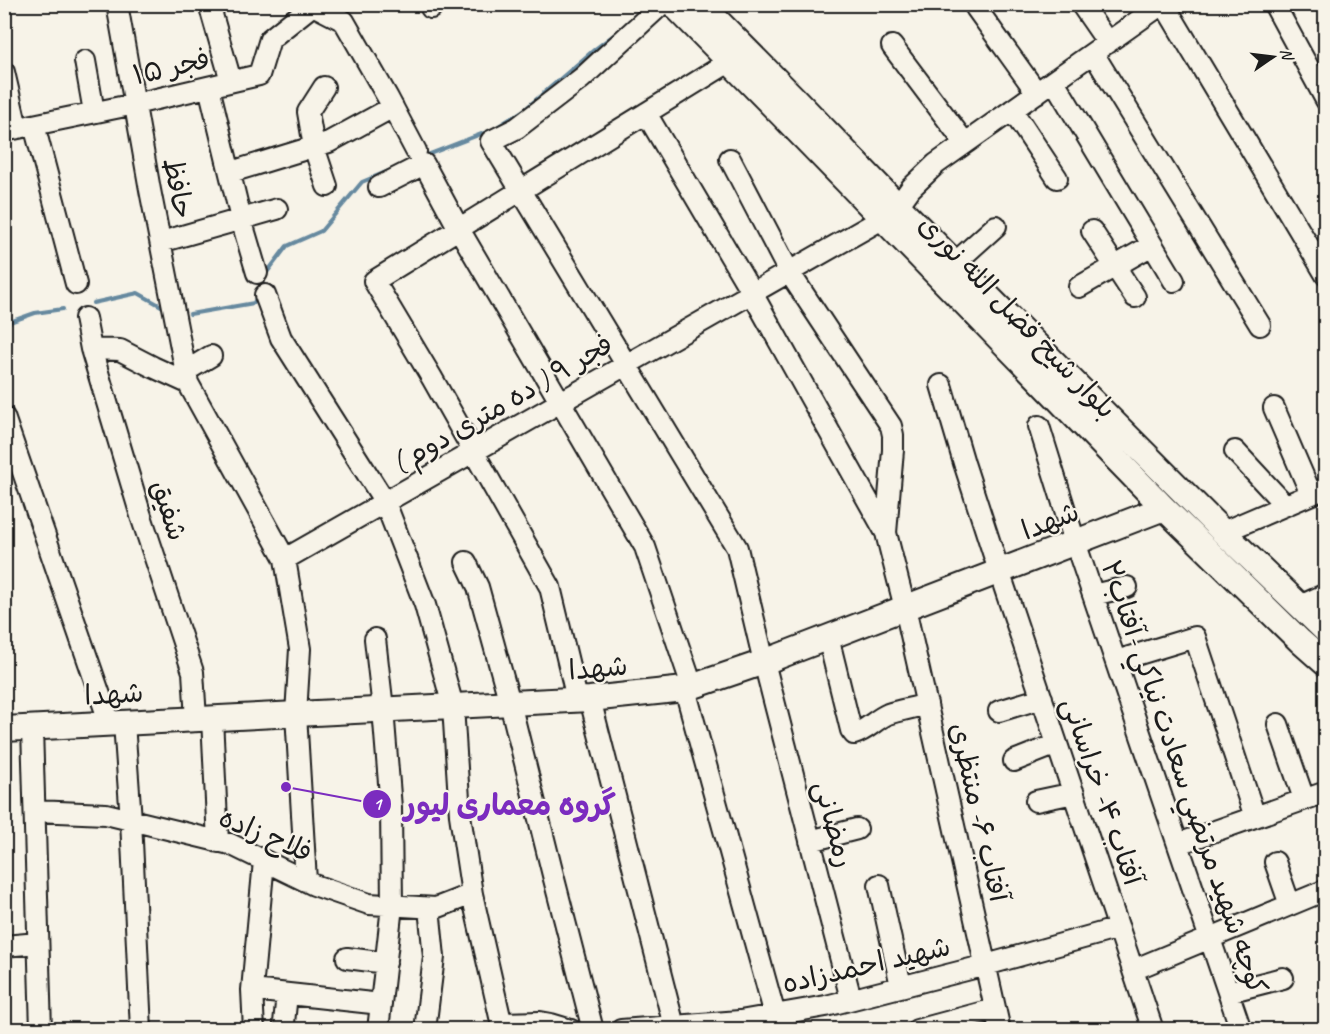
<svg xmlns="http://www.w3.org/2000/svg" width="1330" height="1034" font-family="Caveat,'Playpen Sans Arabic',sans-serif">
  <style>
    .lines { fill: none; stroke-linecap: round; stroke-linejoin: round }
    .stream { stroke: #66899f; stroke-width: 4 }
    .minor-casing { stroke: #1c1c1c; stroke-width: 24 }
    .major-casing { stroke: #1c1c1c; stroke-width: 28 }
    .minor { stroke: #f7f3e8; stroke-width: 20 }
    .major { stroke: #f7f3e8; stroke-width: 24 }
    .labels { text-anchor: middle; stroke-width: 4.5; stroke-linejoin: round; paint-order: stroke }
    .street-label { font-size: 28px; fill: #1c1c1c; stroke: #f7f3e8 }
    .leader { fill: none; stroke: #7b2cbf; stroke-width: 2 }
    .callout-dot { fill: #7b2cbf; stroke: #f7f3e8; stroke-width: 2 }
    .mark-label { font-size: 18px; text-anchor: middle; font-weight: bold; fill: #fff }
    .callout-label { font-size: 30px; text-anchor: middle; font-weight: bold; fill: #7b2cbf; stroke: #f7f3e8; stroke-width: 4.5; stroke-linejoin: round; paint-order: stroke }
  </style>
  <rect width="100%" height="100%" fill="#f7f3e8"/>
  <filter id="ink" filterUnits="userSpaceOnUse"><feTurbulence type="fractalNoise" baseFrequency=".0167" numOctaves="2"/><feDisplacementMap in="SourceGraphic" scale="12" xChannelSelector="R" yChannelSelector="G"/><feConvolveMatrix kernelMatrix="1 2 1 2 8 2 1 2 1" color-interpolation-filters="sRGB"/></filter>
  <g filter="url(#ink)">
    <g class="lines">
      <!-- stream -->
      <path class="stream" d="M422 157 494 129 524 110 595 49 619 31
        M93 303 138 293 163 307
        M190 314 254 303 265 275 287 246 321 231 362 182 393 169
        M4 324 35 313 63 309"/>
      <defs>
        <path id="minor" d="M117 4 150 190 188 383 285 559 300 649 296 714 306 881
          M209 4 231 81
          M311 4 344 21 388 98 416 151
          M429 4 431 8
          M662 4 582 78 517 128 491 141 737 548 764 662 851 999
          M1081 4 1108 43
          M1164 4 1326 275
          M1274 4 1326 100
          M976 8 1037 93
          M892 46 965 143
          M1093 53 1260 325
          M85 61 94 112
          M4 72 17 128
          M1054 81 1174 281
          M209 87 241 219 257 273
          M324 87 308 112 314 147 327 186
          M1012 110 1057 178
          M646 113 752 293 886 533 905 608 1000 1030
          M34 125 76 284
          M4 131 135 104 259 75 270 39 314 4
          M730 159 789 272 891 426 893 435V450L886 533
          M231 172 329 142 393 107
          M379 187 424 164 459 229 645 547 692 686
          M898 206 911 188 936 164 1162 4
          M1092 231 1135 297
          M161 242 277 209
          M955 263 996 226
          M1079 287 1152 245
          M265 295 281 338 385 502 425 605 453 706 460 815 472 894 503 1030
          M85 318 91 349 141 516 193 672 196 719
          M91 349 120 350 153 367 188 383
          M186 371 211 356
          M941 385 964 463 999 571 1153 1030
          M1274 408 1311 494
          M4 417 110 724
          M1039 426 1075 542 1241 1030
          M1235 451 1285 505
          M1223 532 1326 488
          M285 559 882 219
          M466 562 478 587 510 703 554 879 593 1030
          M1093 595 1127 587
          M1300 606 1326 594
          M828 637 851 730 854 734C866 731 876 719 888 714 900 710 914 708 927 704
          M375 639 383 709 391 808 392 906 378 1030
          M1116 661 1195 637 1255 817
          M685 689 775 1015
          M577 699 550 587 432 378 374 281 729 62
          M590 699 675 1030
          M999 711 1042 698
          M212 718 218 842
          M124 723 131 820 141 1030
          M1278 724 1304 799
          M32 728 41 1030
          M1014 761 1057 744
          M1036 801 1074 793
          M35 811 106 814 230 844 314 885 369 904 436 908 472 894
          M810 841 857 829
          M1178 844 1326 792
          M1275 862 1290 905
          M879 885 901 986
          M4 946 38 943
          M347 958 386 963
          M1133 970 1326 890
          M252 990 381 1004
          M1228 992 1283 978
          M284 1023 287 994
          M502 1023 540 1022 551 1024 571 1030
          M254 1030 252 990 264 861
          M425 1030 434 957 429 908
          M621 1030 740 1021 826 1006 986 965 1119 928
          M917 1030 995 1009"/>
        <path id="major" d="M673 4 781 114 1164 508 1300 641 1326 664
          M701 4 794 98 898 206 1223 532 1326 631
          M4 729 590 699 685 689 764 662 1164 508"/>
      </defs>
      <!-- minor casing -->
      <use href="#minor" class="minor-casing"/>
      <!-- major casing -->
      <use href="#major" class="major-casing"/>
      <!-- minor -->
      <use href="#minor" class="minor"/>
      <!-- major -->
      <use href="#major" class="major"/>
    </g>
  </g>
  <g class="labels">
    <!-- street labels -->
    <g class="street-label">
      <text transform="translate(171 66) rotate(-13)" y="10">فجر ۱۵</text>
      <text transform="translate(179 188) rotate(79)" y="10">حافظ</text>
      <text transform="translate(1018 316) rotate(46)" y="10">بلوار شیخ فضل الله نوری</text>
      <text transform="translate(502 403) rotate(-30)" y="10">فجر ۹ ( ده متری دوم )</text>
      <text transform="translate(170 510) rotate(72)" y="10">شفیق</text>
      <text transform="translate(1050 520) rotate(-21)" y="10">شهدا</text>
      <text transform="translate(598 667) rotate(-5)" y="10">شهدا</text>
      <text transform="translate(114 693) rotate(-3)" y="10">شهدا</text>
      <text transform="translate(1185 777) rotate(71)" y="10">كوچه شهيد مرتضي سعادت نياكي -آفتاب۲</text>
      <text transform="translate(1103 791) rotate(71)" y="10">آفتاب ۴- خراسانی</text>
      <text transform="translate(980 812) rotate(77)" y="10">آفتاب ۶- منتظری</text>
      <text transform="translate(835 824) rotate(75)" y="10">رمضانی</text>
      <text transform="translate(266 834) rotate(23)" y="10">فلاح زاده</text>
      <text transform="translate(866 964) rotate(-13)" y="10">شهید احمدزاده</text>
    </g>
  </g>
  <!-- callouts -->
  <path class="leader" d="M286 787L377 804"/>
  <g class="callout-dot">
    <circle cx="286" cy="787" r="6"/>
    <circle cx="377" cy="804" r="15"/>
  </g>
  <g class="mark-label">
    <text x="377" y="810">1</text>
  </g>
  <g class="callout-label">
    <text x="510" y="815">گروه معماری لیور</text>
  </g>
  <!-- margin -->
  <rect width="1330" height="1034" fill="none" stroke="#f7f3e8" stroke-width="24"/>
  <rect x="12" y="12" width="1306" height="1010" fill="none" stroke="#1c1c1c" stroke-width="2" filter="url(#ink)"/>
  <!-- north arrow -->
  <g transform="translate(1273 57) rotate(76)" stroke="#f7f3e8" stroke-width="4.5" paint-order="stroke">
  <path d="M0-4.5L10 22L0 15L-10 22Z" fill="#1c1c1c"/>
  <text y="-9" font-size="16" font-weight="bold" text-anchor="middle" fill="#1c1c1c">N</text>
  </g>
</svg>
